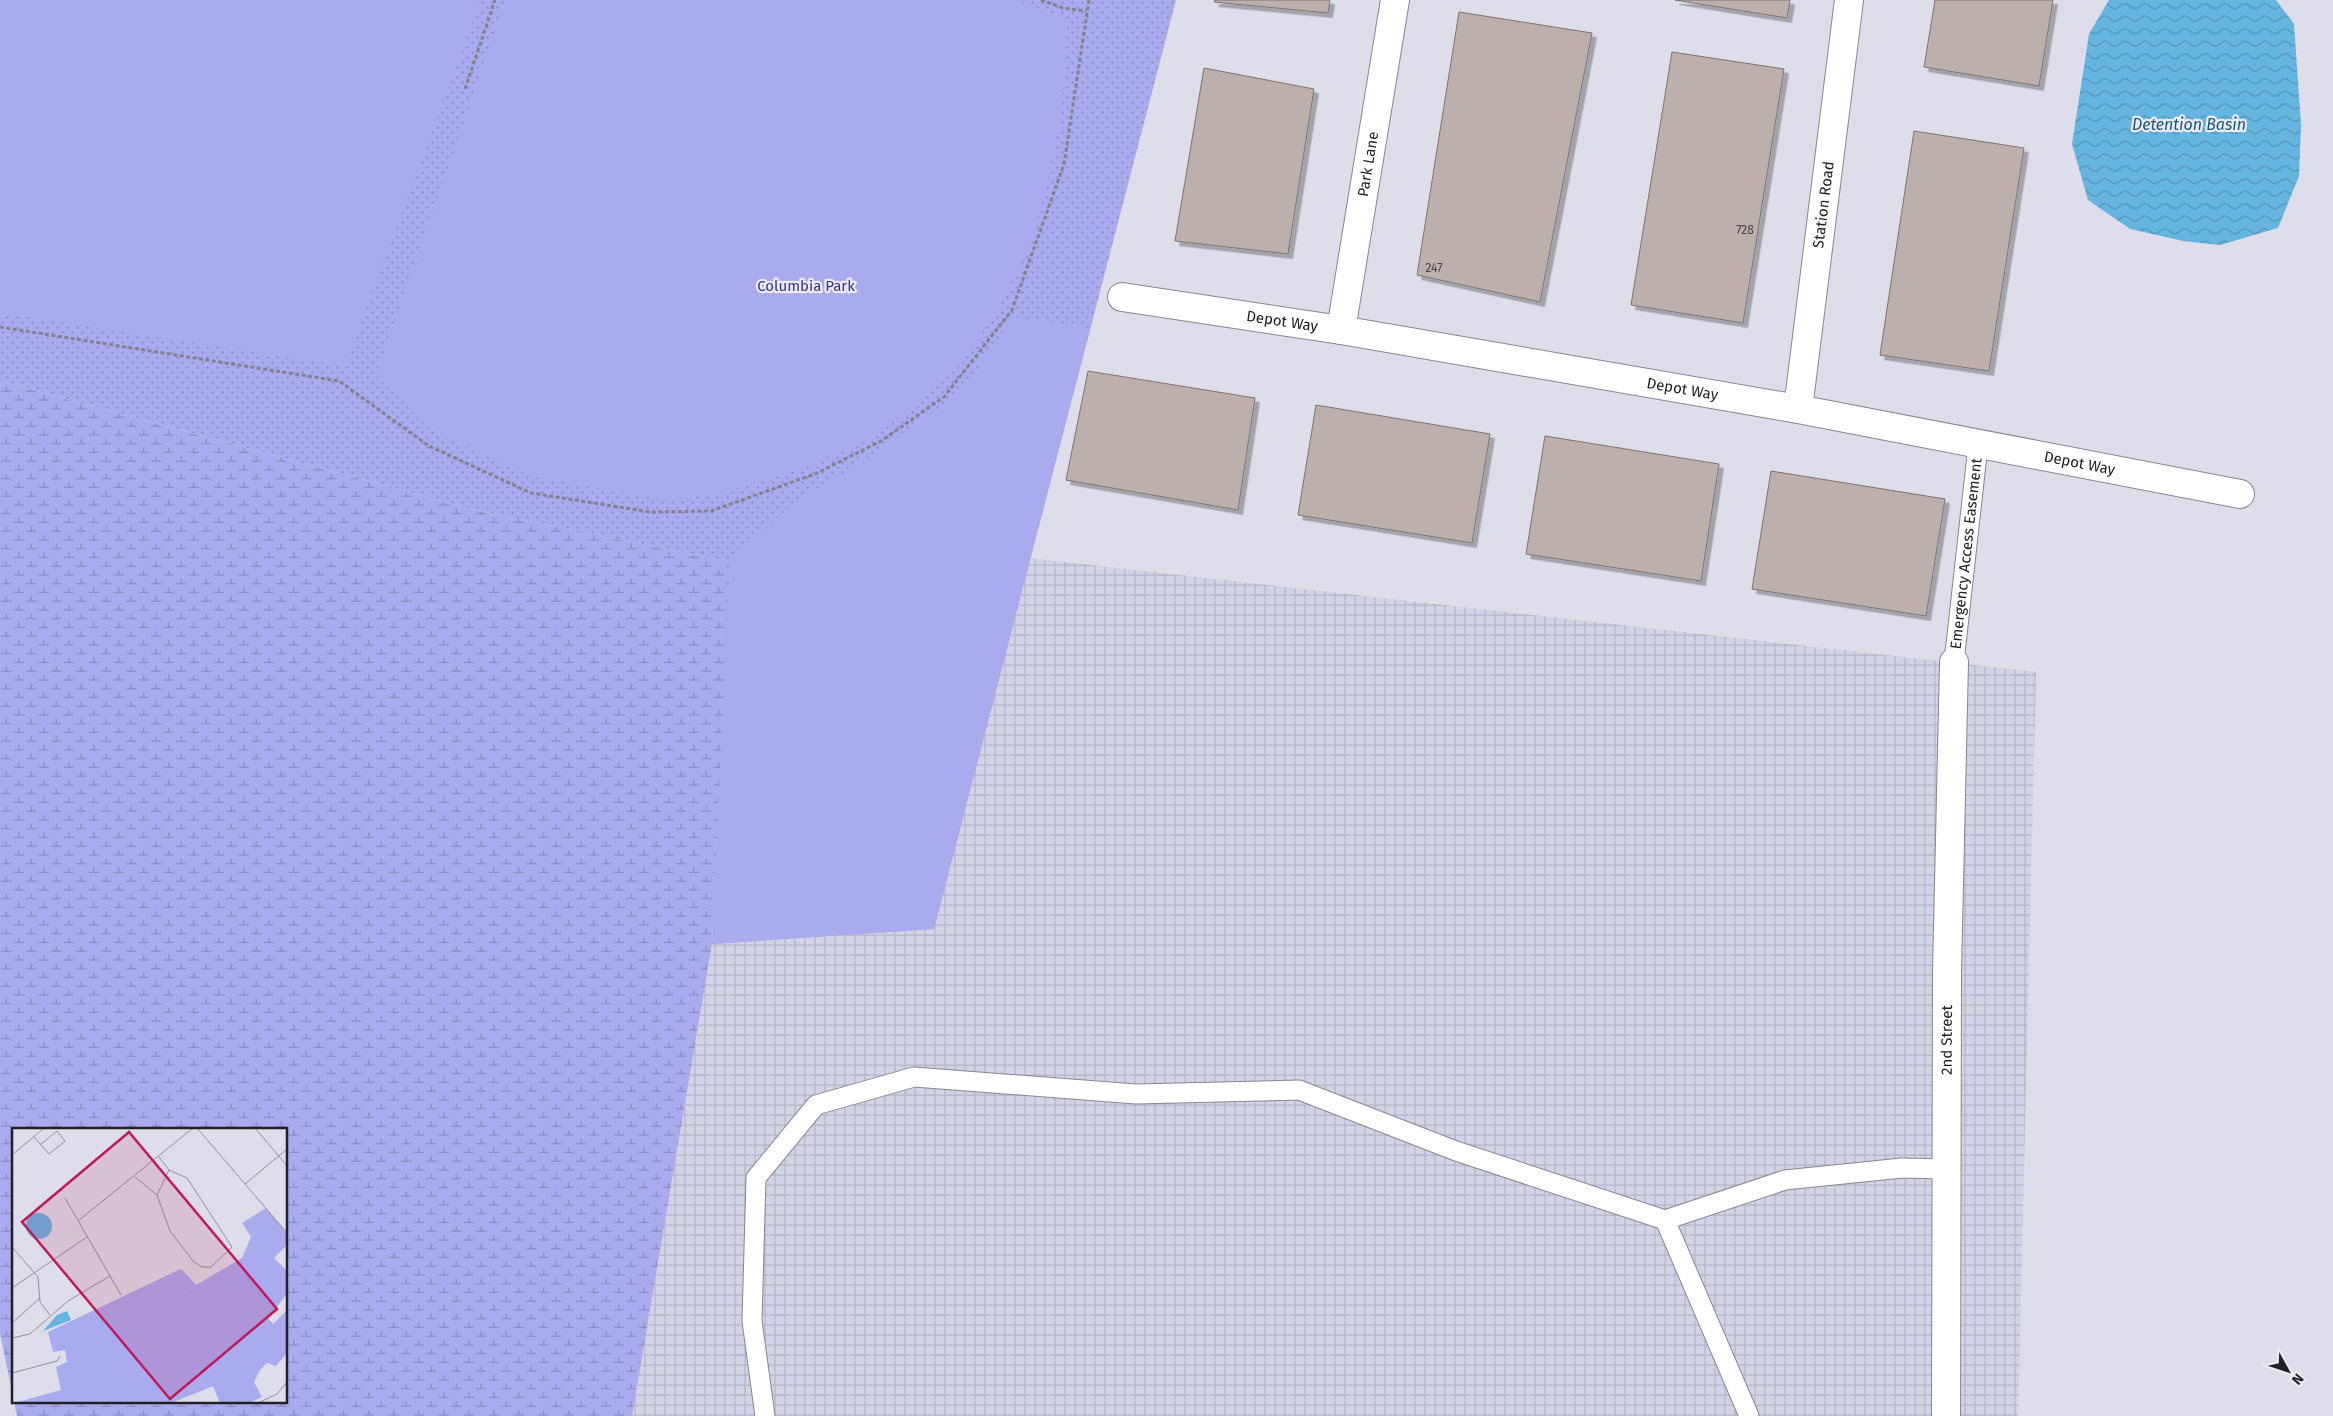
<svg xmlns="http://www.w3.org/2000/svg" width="2333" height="1416" font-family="'Fira Sans',sans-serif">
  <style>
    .industrial { fill: url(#industrial-grid) }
    .green { fill: url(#green-dots) }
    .wetland { fill: url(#wetland-marsh) }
    .pitch { fill: #a9abee }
    .water { fill: url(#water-waves) }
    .building { fill: #bcafac; stroke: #7e7270; filter: url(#shadow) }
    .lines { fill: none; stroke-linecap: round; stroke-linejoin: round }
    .lane-casing { stroke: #868792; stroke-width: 21 }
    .street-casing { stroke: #868792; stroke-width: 30 }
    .path { stroke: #82838a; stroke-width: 3; stroke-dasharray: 4 2.5; stroke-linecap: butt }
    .lane { stroke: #fff; stroke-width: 19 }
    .street { stroke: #fff; stroke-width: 28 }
    .labels { text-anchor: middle; stroke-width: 4.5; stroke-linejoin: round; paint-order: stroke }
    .number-label { font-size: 12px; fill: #484447 }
    .street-label { font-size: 15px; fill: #212125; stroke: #eaebf7 }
    .park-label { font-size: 15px; fill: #3a3283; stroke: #eaebf7 }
    .water-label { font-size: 16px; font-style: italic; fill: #185674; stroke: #eaebf7 }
    .inset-road { fill: none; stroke: #92929b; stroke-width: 1 }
    .view { fill: #c2185b; fill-opacity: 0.15; stroke: #c2185b; stroke-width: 2.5 }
    .inset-edge { fill: none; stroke: #212125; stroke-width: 2.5 }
  </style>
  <defs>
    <pattern id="industrial-grid" width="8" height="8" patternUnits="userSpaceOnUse" patternTransform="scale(1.25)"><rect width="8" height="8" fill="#d2d3e6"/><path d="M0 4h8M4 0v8" fill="none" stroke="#b4b5c5"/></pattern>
    <pattern id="green-dots" width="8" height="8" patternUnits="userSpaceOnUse" patternTransform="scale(1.25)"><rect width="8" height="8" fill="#a9abee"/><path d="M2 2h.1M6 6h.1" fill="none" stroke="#898bc1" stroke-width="1.8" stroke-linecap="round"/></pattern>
    <pattern id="wetland-marsh" width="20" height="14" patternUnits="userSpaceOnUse" patternTransform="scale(1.25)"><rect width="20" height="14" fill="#a9abee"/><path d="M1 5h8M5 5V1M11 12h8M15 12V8" fill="none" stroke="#898bc1"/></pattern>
    <pattern id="water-waves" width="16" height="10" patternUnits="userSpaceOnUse" patternTransform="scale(1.25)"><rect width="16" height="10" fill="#66b5e1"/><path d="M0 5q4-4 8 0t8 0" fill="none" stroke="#5493b6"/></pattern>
    <filter id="shadow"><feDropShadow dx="4.5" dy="4.5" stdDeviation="0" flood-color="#0004"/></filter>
  </defs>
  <rect width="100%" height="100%" fill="#dddee9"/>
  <!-- industrial -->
  <path class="industrial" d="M1030 558 2036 672 2018 1416H632L712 944 934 929Z"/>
  <!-- green -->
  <path class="green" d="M0 0H1176L934 929 712 944 729 562 475 510 0 381Z"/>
  <!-- wetland -->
  <path class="wetland" d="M0 381 475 510 730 562 712 944 632 1416H17L14 1402H286V1130H14V1401L0 1334Z"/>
  <!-- pitch -->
  <path class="pitch" d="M0 0H481L345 366 0 313Z
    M506 0H1015L1068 19 1061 119 1046 190 1029 246 1000 306 962 363 921 401 868 440 798 470 718 494 671 501 530 476 430 430 376 375Z
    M1014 317 1090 328 934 929 712 944 730 562 794 502 854 467 960 393Z"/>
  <!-- water -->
  <path class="water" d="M2109 0H2276L2294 24 2301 125 2299 176 2278 228 2220 245 2183 241 2130 229 2088 200 2072 144 2089 34Z"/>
  <!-- building -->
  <path class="building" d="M1215 0H1330L1328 13 1214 2Z
    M1675 0H1790L1787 18Z
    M1935 0H2053L2039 86 1924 67Z
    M1459 12 1592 33 1540 302 1417 275Z
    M1672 52 1784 69 1743 323 1631 305Z
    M1204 68 1314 89 1288 254 1175 241Z
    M1914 131 2024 148 1989 371 1880 355Z
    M1088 371 1255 398 1238 510 1066 480Z
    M1316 405 1490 434 1472 543 1298 515Z
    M1545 436 1719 464 1701 581 1526 554Z
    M1771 471 1945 499 1926 616 1752 589Z"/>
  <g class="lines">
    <defs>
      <g id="lane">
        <path id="s1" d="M1954 662 1978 446"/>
        <path d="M1665 1220 1785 1180 1902 1168 1946 1169"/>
        <path d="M765 1416 752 1321 756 1178 816 1105 914 1077 1136 1094 1299 1090 1456 1151 1665 1220 1749 1416"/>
      </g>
      <g id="street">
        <path id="s2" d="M1122 297 1341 330 1798 409 2240 494"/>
        <path id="s3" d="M1341 330 1395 0"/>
        <path id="s4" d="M1798 409 1849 0"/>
        <path id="s5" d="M1946 1416 1947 972 1954 662"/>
      </g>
    </defs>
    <!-- lane casing -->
    <use href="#lane" class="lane-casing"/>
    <!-- street casing -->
    <use href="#street" class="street-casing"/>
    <!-- path -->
    <path class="path" d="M1041 0 1063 8 1086 11
      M465 89 495 0
      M0 327 339 381 429 446 531 493 650 512 711 511 815 474 881 441 944 397 1012 310 1064 164 1089 0"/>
    <!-- lane -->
    <use href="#lane" class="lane"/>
    <!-- street -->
    <use href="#street" class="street"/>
  </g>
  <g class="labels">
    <!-- number labels -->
    <g class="number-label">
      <text x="1745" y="234">728</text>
      <text x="1434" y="272">247</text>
    </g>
    <!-- street labels -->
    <g class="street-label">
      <text dy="5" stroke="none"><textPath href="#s3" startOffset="168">Park Lane</textPath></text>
      <text dy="5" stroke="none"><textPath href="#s4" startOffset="206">Station Road</textPath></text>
      <text dy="5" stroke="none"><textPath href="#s2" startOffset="162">Depot Way</textPath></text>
      <text dy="5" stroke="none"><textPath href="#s2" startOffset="568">Depot Way</textPath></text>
      <text dy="5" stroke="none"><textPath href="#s2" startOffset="972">Depot Way</textPath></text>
      <text dy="5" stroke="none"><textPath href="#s1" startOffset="109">Emergency Access Easement</textPath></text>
      <text dy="5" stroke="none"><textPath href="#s5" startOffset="376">2nd Street</textPath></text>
    </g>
    <!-- park labels -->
    <g class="park-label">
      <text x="806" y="291">Columbia Park</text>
    </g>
    <!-- water labels -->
    <g class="water-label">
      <text x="2189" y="130">Detention Basin</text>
    </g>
  </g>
  <!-- overview -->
  <g transform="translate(12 1128)">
    <rect width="275" height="275" fill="#dddee9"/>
    <path d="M169 141 184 157 154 180 194 261 159 275H2L49 262 44 239 55 234 53 222 41 224 36 204Z" fill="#a9abee"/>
    <path d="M254 80 275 105V117L262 130 275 143V166L256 190 261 196 275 182V225L264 238 255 235 248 242 242 254 250 269 237 275H208L201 258 194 261 154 180 184 157 230 130 239 109 230 95Z" fill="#a9abee"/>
    <path d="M169 141 184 157 154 180 118 174 114 167ZM124 175 136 177 153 188 160 200 162 218 110 238 92 189 106 179ZM76 197 88 199 97 207 118 262V275H115L114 263 92 206 63 218 85 209 62 215 84 205 92 206 78 200 66 206 63 211 61 217 82 275H78L53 209 56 208 58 212 65 201ZM90 210 112 267 86 275 65 220ZM164 221 183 258 173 266 149 275H124L111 240Z" fill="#a9abee"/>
    <path d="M14 98a13 13 0 1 1 26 0a13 13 0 1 1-26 0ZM55 183 59 192 31 203 45 187Z" fill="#66b5e1"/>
    <path class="inset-road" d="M185 0 275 105M243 0 275 38M22 9 37 26 53 13 45 3 29 16M0 27 32 0M147 29 157 42 175 50 220 119 199 139H190L181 133 158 103 145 67 157 42M123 49 145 67M233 56 275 21M53 70 109 167M66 93 181 0M0 119 26 149 28 174 38 187M0 160 75 109M0 195 28 170M0 210 18 206 56 173 98 148M0 245 45 233 48 228M246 275 265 266 275 254"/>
    <path class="view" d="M117 4 265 181 158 271 10 94Z"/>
    <rect width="275" height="275" class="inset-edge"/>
  </g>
  <!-- north arrow -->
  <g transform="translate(2288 1371) rotate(130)" stroke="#eaebf7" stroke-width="4" paint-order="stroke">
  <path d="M0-4L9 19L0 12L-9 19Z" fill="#212125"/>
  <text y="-8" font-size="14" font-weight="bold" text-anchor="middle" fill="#212125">N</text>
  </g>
</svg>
